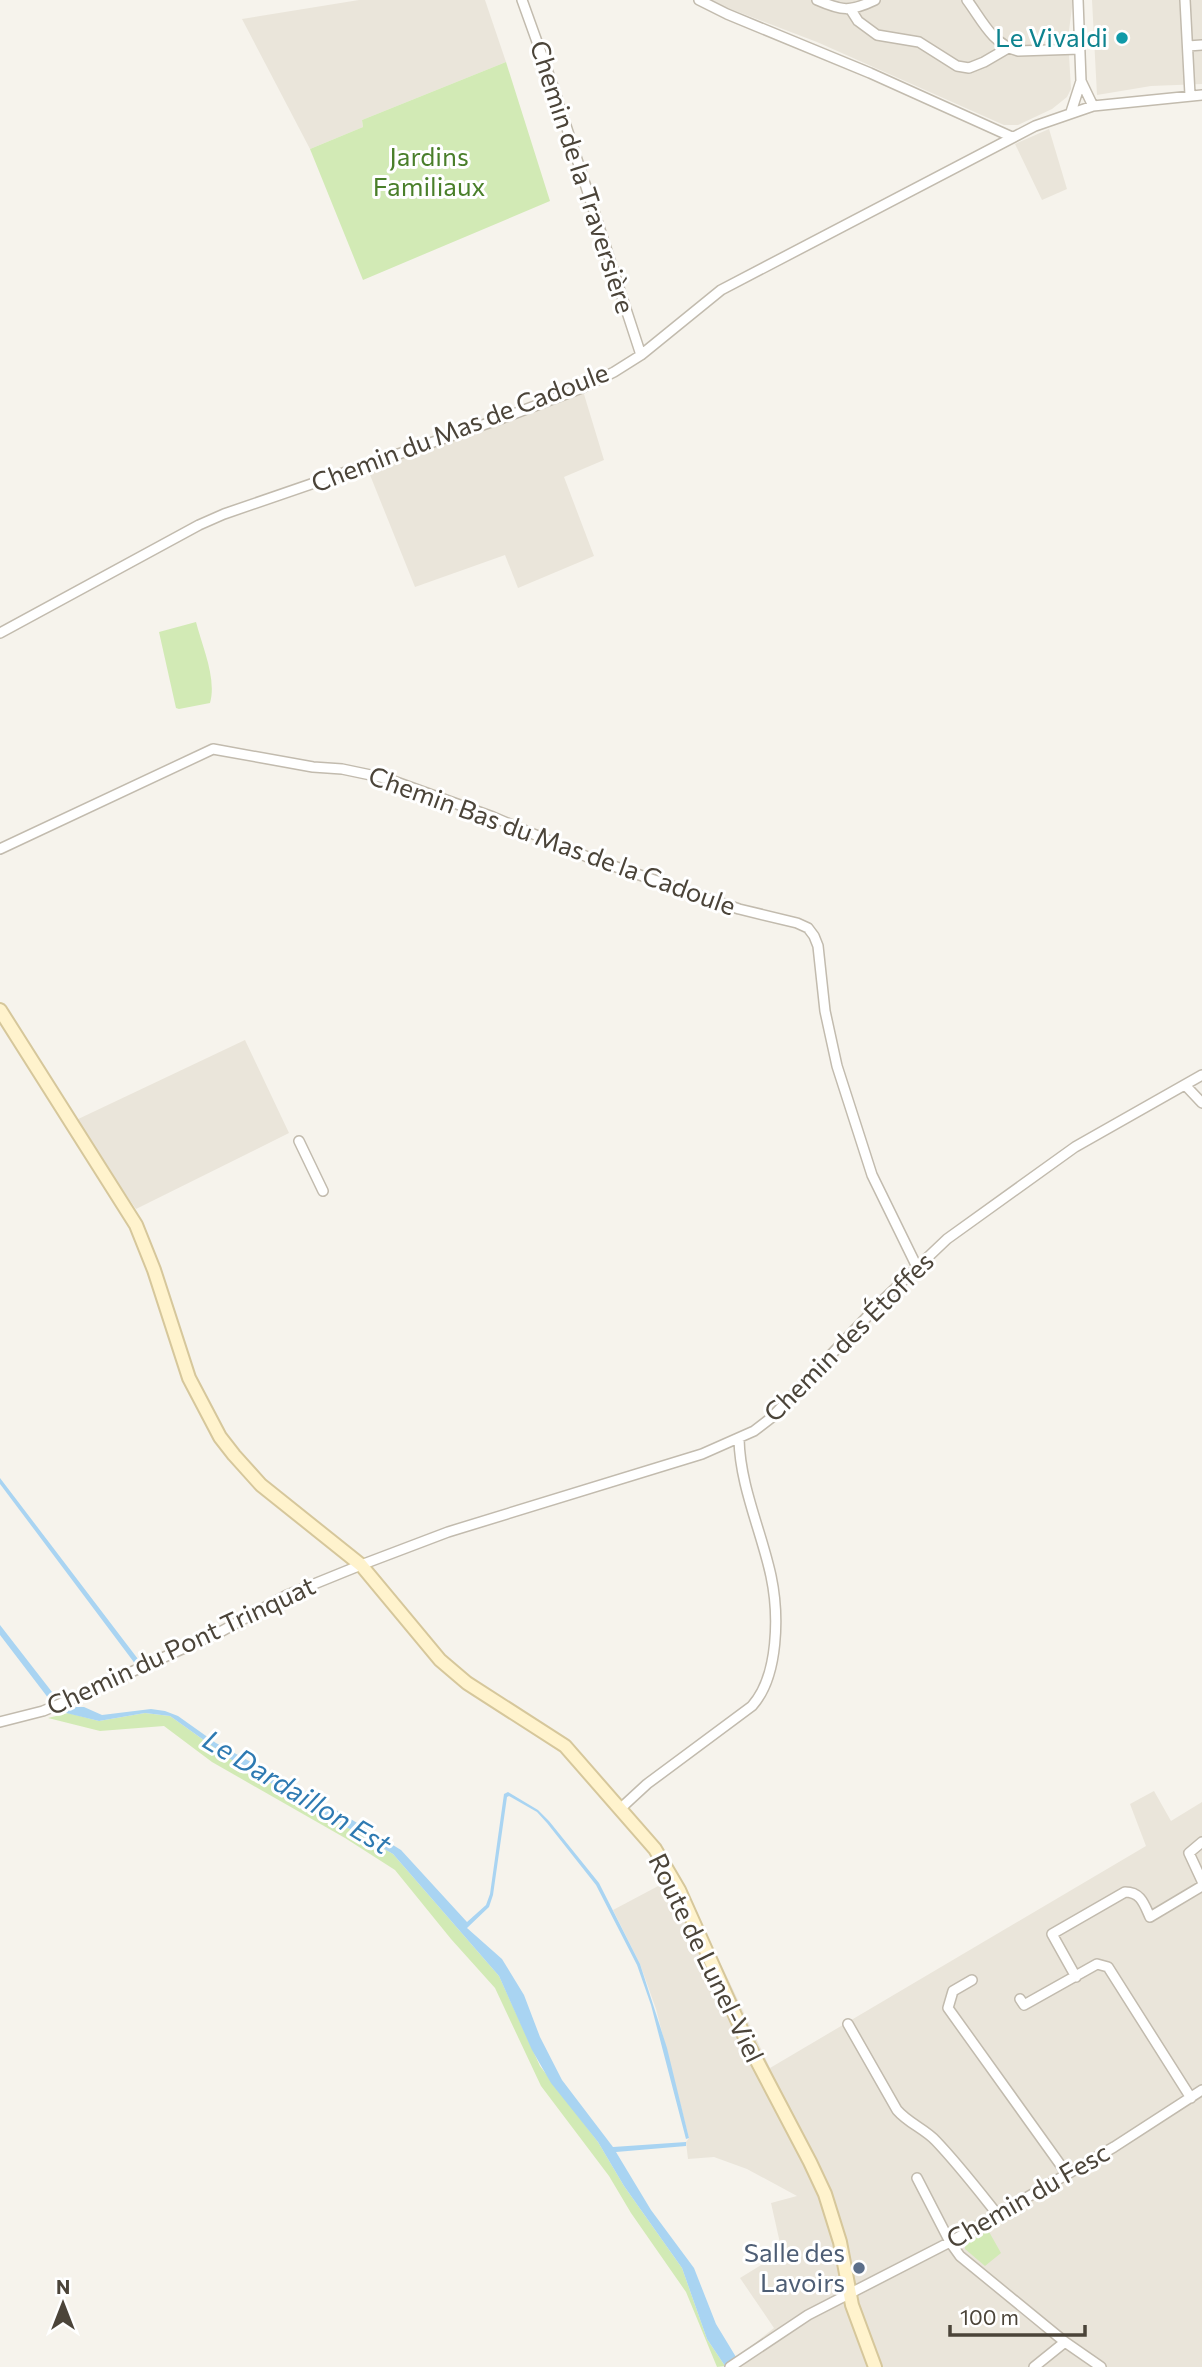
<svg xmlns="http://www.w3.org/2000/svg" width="1202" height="2367" font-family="Commissioner,sans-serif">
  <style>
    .residential { fill: #eae5da }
    .green { fill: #d2eab5 }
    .water { fill: #a9d4f2 }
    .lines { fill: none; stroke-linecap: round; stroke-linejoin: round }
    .street-casing { stroke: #c2bbae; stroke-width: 12 }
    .secondary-casing { stroke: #d6c79b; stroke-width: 16 }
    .street { stroke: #fff; stroke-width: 9 }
    .secondary { stroke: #fff3cd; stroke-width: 12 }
    .culture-dot { fill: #0f9aa8; stroke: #fff; stroke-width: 2.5 }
    .service-dot { fill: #5c6f8a; stroke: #fff; stroke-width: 2.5 }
    .labels { text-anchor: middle; stroke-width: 6; stroke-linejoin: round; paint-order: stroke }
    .culture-label { font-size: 26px; fill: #0d838f; stroke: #fff; text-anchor: end }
    .park-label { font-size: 26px; fill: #4a7f2a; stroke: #fff }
    .street-label { font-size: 26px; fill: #4b4439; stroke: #fff }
    .service-label { font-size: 26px; fill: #4e5e75; stroke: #fff; text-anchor: end }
    .water-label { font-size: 28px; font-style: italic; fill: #2e7ab2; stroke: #fff }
  </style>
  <rect width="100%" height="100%" fill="#f6f3ec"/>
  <!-- residential -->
  <path class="residential" d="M359 0H485L506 62 362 120 363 127 310 149 242 19Z
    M707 0H1073L1068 38 1071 89 1067 97 1052 109 1018 125H1004L817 42Z
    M1092 0H1202V84L1151 86 1097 95Z
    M1049 129 1067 189 1042 200 1015 144Z
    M583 391 604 460 564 477 594 556 518 588 505 555 415 587 368 470Z
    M245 1040 289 1133 136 1209 74 1121Z
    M1154 1791 1171 1821 1202 1802V2367H725L774 2328 740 2278 782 2252 771 2203 797 2196 747 2169 714 2157 688 2159 686 2142 689 2138 656 2009 640 1964 613 1910 679 1875 770 2068 1146 1846 1130 1804Z"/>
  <!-- green -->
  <path class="green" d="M506 62 550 201 363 280 310 149 363 127 362 120Z
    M196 622C202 646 217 678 210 703L179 709 176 708 159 632Z
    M68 1713 99 1721 145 1713 170 1716 236 1763 393 1854 499 1976 540 2066 598 2142 624 2186 682 2268 707 2339 725 2366 717 2367 686 2292 631 2213 609 2176 541 2086 495 1988 451 1939 395 1870 345 1838 212 1762 164 1726 100 1731 48 1718Z
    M988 2230 1001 2253 985 2266 965 2249V2244Z"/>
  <!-- water -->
  <path class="water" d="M0 1478 141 1663 136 1665 0 1484Z
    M0 1625 59 1701 52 1703 0 1635Z
    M76 1707H84L102 1715 151 1709 165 1711 178 1716 216 1743 315 1797 401 1850 467 1922 486 1905 490 1894 504 1794 508 1792 538 1810 549 1821 599 1883 640 1964 667 2048 689 2138 686 2139 651 2005 637 1965 596 1885 547 1823 537 1812 509 1796 507 1797 493 1895 489 1907 467 1928 502 1959 524 1995 540 2037 562 2080 613 2147 686 2142V2146L616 2152 651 2210 694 2268 716 2324 736 2357 725 2366 707 2339 682 2268 624 2186 598 2142 551 2083 532 2050 499 1976 393 1854 236 1763 170 1716 145 1713 99 1721 62 1712Z"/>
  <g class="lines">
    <defs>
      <path id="street" d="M522 0 554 89 641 355
        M699 0 727 14 870 73 1012 137
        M817 0C842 11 850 12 875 0
        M967 0C982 20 992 44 1018 51L1080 49
        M1185 0 1190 95
        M851 10 858 21 877 35 919 42 957 66 969 68 984 62 1008 48
        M1188 46 1202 45
        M1081 81 1093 106
        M1071 112 1081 81 1078 0
        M0 633 199 525 224 514 503 418 582 388 614 372 641 355 721 290 1035 126 1093 106 1202 95
        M0 849 213 749 313 767 342 769 385 778 493 817 590 858 739 909 797 923 808 928 814 936 818 946 825 1011 837 1066 872 1175 917 1267
        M1185 1085 1202 1103
        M299 1141 323 1191
        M0 1722 43 1711 67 1701 222 1631 287 1595 361 1565 448 1532 702 1454 754 1431 771 1418 884 1299 947 1239 1075 1147 1202 1075
        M621 1808 647 1784 752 1706C779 1676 779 1614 771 1576 761 1530 740 1486 739 1439
        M1202 1842 1189 1853 1202 1881
        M1076 1977 1052 1934 1125 1892C1141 1892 1144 1904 1150 1917L1202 1886
        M972 1980 953 1991 948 2008 1067 2174
        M1020 1999 1024 2005 1097 1964 1108 1967 1191 2098
        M848 2024 897 2110C908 2123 925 2129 936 2141 958 2164 978 2190 998 2215
        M917 2178 950 2242 960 2256 1065 2342 1101 2367
        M730 2367 808 2315 950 2242 1114 2147 1202 2090
        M1034 2367 1065 2342"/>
      <path id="secondary" d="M0 1010 136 1225 154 1270 189 1378 220 1437 234 1455 261 1485 361 1565 440 1660 467 1683 565 1746 655 1849 679 1890 747 2042 810 2162 825 2194 840 2242 852 2305 875 2367"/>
    </defs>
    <!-- street casing -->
    <use href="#street" class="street-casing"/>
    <!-- secondary casing -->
    <use href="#secondary" class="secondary-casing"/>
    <!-- street -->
    <use href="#street" class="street"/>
    <!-- secondary -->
    <use href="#secondary" class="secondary"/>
  </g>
  <!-- markers -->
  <circle class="culture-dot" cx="1122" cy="38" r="7"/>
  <circle class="service-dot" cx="859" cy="2268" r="7"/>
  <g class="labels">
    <!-- culture labels -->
    <g class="culture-label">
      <text x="1108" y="47">Le Vivaldi</text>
    </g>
    <!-- park labels -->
    <g class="park-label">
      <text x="429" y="166">Jardins<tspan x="429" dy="30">Familiaux</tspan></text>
    </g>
    <!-- street labels -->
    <g class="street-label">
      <text transform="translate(582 177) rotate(72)" y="9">Chemin de la Traversière</text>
      <text transform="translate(460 428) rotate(-21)" y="9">Chemin du Mas de Cadoule</text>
      <text transform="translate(552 841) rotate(20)" y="9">Chemin Bas du Mas de la Cadoule</text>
      <text transform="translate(849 1337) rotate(-45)" y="9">Chemin des Étoffes</text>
      <text transform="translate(181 1646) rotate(-25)" y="9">Chemin du Pont Trinquat</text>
      <text transform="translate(706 1958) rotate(64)" y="9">Route de Lunel-Viel</text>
      <text transform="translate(1028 2196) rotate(-30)" y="9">Chemin du Fesc</text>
    </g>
    <!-- service labels -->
    <g class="service-label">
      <text x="845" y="2262">Salle des<tspan x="845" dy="30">Lavoirs</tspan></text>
    </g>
    <!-- water labels -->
    <g class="water-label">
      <text transform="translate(297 1792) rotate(31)" y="10">Le Dardaillon Est</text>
    </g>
  </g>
  <!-- north arrow -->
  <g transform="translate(63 2304)" stroke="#ffffff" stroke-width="5" paint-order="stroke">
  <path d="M0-5L12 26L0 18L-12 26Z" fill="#4b4439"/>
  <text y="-10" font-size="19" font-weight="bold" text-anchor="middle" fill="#4b4439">N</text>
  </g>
  <!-- scale -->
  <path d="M950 2325v10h135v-10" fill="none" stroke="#4b4439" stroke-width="3.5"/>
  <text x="960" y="2325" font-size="21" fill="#4b4439" stroke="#ffffff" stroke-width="5" paint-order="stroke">100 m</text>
</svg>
